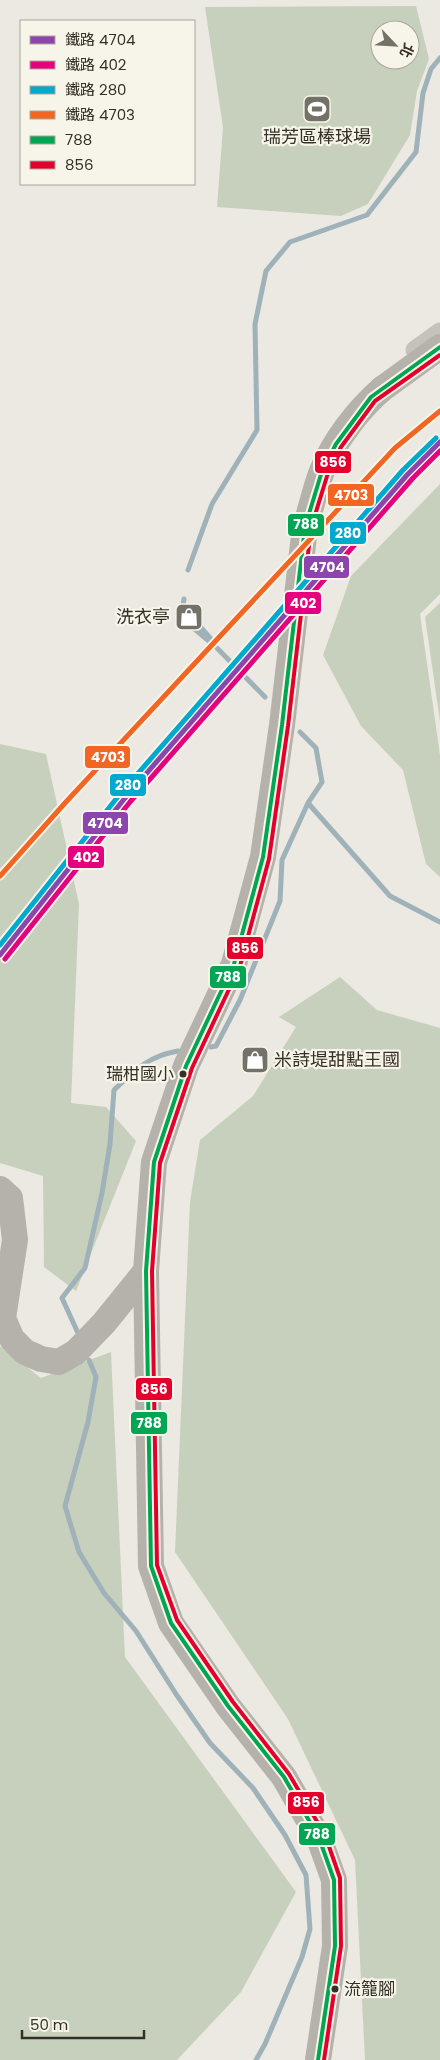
<svg xmlns="http://www.w3.org/2000/svg" width="440" height="2060" font-family="Poppins,'Noto Sans TC',sans-serif">
  <style>
    .green { fill: #c7d0bd; fill-rule: evenodd }
    .lines { fill: none; stroke-linecap: round; stroke-linejoin: round }
    .stream { stroke: #a0b2b9; stroke-width: 5 }
    .street { stroke: #c4c2bb; stroke-width: 19 }
    .secondary { stroke: #b5b2ab; stroke-width: 26 }
    .secondary-bridge { stroke: #b5b2ab; stroke-width: 26 }
    .bus-1-casing { stroke: #f7f5e9; stroke-width: 8 }
    .bus-2-casing { stroke: #f7f5e9; stroke-width: 8 }
    .bus-1 { stroke: #00a651; stroke-width: 4 }
    .bus-2 { stroke: #e4002b; stroke-width: 4 }
    .rail-1-casing { stroke: #f7f5e9; stroke-width: 9 }
    .rail-2-casing { stroke: #f7f5e9; stroke-width: 9 }
    .rail-3-casing { stroke: #f7f5e9; stroke-width: 9 }
    .rail-4-casing { stroke: #f7f5e9; stroke-width: 9 }
    .rail-1 { stroke: #8e44ad; stroke-width: 5 }
    .rail-2 { stroke: #e5007d; stroke-width: 5 }
    .rail-3 { stroke: #00a9ce; stroke-width: 5 }
    .rail-4 { stroke: #f26522; stroke-width: 5 }
    .bus-dot { fill: #343029; stroke: #f7f5e9; stroke-width: 2 }
    .labels { text-anchor: middle; stroke-width: 4.5; stroke-linejoin: round; paint-order: stroke }
    .bus-label { font-size: 17px; fill: #343029; stroke: #f7f5e9; text-anchor: end }
    .poi-label { font-size: 18px; fill: #343029; stroke: #f7f5e9 }
    .line-badge { stroke: #f7f5e9; stroke-width: 2 }
    .badge-label { font-size: 14px; text-anchor: middle; font-weight: bold; fill: #fff }
  </style>
  <rect width="100%" height="100%" fill="#ebe9e1"/>
  <!-- green -->
  <path class="green" d="M416 6 429 59 417 91 410 135 368 204 341 216 217 207 223 127 205 7ZM380 30H410V60H380Z
    M440 484V594L420 614 440 755V877L426 864 403 770 361 726 323 655 351 576Z
    M440 603V721L425 617Z
    M0 744 46 754 79 904 71 1103 106 1107 136 1141 76 1291 44 1267 43 1176 0 1163Z
    M340 977 377 1010 440 1028V2060H365L355 1860 288 1719 175 1552 190 1202 200 1140 253 1096 296 1027 279 1017Z
    M0 1346 41 1378 111 1352 125 1657 296 1892 241 1992 177 2060H0Z"/>
  <g class="lines">
    <!-- stream -->
    <path class="stream" d="M188 570 212 504 257 430 255 324 266 271 290 242 367 215 416 152 423 93 431 69 440 58
      M182 612 184 599
      M196 622 211 639
      M191 626 216 647 265 697
      M308 803 390 896 440 922
      M211 1047 216 1046 240 1000 280 901 282 860 308 803 322 782 316 748 300 732
      M78 1333 62 1298 85 1268 102 1193 110 1144 114 1090C134 1071 148 1056 178 1051
      M89 1360 96 1377 88 1422 65 1506 79 1552 104 1593 136 1631 176 1694 210 1743 253 1788 285 1835 306 1875 310 1929 302 1957 265 2044 256 2060"/>
    <!-- street -->
    <path class="street" d="M415 350 440 332"/>
    <!-- secondary -->
    <path class="secondary" d="M382 389 440 347
      M215 1005 186 1066 154 1162 146 1271 151 1566 171 1623 228 1706 284 1777 319 1838 334 1880 335 1946 318 2060
      M0 1189 10 1198 15 1240 3 1318 12 1339 25 1352 41 1359 59 1362 76 1352 104 1323 146 1271"/>
    <!-- secondary-bridge -->
    <path class="secondary-bridge" d="M215 1005 234 964 263 857 282 725 305 527C311 509 315 489 322 471 334 441 358 410 382 389"/>
    <defs>
      <path id="bus-1" d="M318 2060 335 1946 334 1880 319 1838 284 1777 228 1706 171 1623 151 1566 146 1271 154 1162 186 1066 234 964 263 857 282 725 305 527 322 471 336 444 371 397 440 347"/>
      <path id="bus-2" d="M324 2060 341 1946 340 1878 325 1835 289 1774 233 1702 177 1620 157 1565 152 1271 160 1163 192 1068 240 966 269 859 288 726 311 528 328 473 341 447 375 401 440 355"/>
    </defs>
    <!-- bus-1 casing -->
    <use href="#bus-1" class="bus-1-casing"/>
    <!-- bus-2 casing -->
    <use href="#bus-2" class="bus-2-casing"/>
    <!-- bus-1 -->
    <use href="#bus-1" class="bus-1"/>
    <!-- bus-2 -->
    <use href="#bus-2" class="bus-2"/>
    <defs>
      <path id="rail-1" d="M0 955 125 798 408 474 440 442"/>
      <path id="rail-2" d="M5 959 130 802 413 478 440 451"/>
      <path id="rail-3" d="M0 945 120 794 403 470 436 438"/>
      <path id="rail-4" d="M0 876 65 803 395 448 440 411"/>
    </defs>
    <!-- rail-1 casing -->
    <use href="#rail-1" class="rail-1-casing"/>
    <!-- rail-2 casing -->
    <use href="#rail-2" class="rail-2-casing"/>
    <!-- rail-3 casing -->
    <use href="#rail-3" class="rail-3-casing"/>
    <!-- rail-4 casing -->
    <use href="#rail-4" class="rail-4-casing"/>
    <!-- rail-1 -->
    <use href="#rail-1" class="rail-1"/>
    <!-- rail-2 -->
    <use href="#rail-2" class="rail-2"/>
    <!-- rail-3 -->
    <use href="#rail-3" class="rail-3"/>
    <!-- rail-4 -->
    <use href="#rail-4" class="rail-4"/>
  </g>
  <!-- icons -->
  <defs>
    <symbol id="stadium-square" viewBox="-11 -11 22 22"><rect x="-9" y="-9" width="18" height="18" rx="4" fill="#747169" stroke="#f7f5e9"/><path d="M0-5a6.5 5 0 1 0 0 10a6.5 5 0 1 0 0-10ZM-3.5-1.8h7v3.6h-7Z" fill="#fff"/></symbol>
    <symbol id="shop-square" viewBox="-11 -11 22 22"><rect x="-9" y="-9" width="18" height="18" rx="4" fill="#747169" stroke="#f7f5e9"/><path d="M-5-2.5h2.3a2.7 3.5 0 0 1 5.4 0H5L5.5 6h-11ZM-1.5-2.5h3a1.5 2.3 0 0 0-3 0Z" fill="#fff"/></symbol>
  </defs>
  <g fill-rule="evenodd">
    <use href="#stadium-square" x="301" y="93" width="32" height="32"/>
    <use href="#shop-square" x="173" y="601" width="32" height="32"/>
    <use href="#shop-square" x="239" y="1044" width="32" height="32"/>
  </g>
  <!-- markers -->
  <g class="bus-dot">
    <circle cx="183" cy="1074" r="4.5"/>
    <circle cx="335" cy="1989" r="4.5"/>
  </g>
  <g class="labels">
    <!-- bus labels -->
    <g class="bus-label">
      <text x="174" y="1080">瑞柑國小</text>
      <text x="344" y="1995" text-anchor="start">流籠腳</text>
    </g>
    <!-- poi labels -->
    <g class="poi-label">
      <text x="317" y="143">瑞芳區棒球場</text>
      <text x="170" y="623" text-anchor="end">洗衣亭</text>
      <text x="274" y="1066" text-anchor="start">米詩堤甜點王國</text>
    </g>
  </g>
  <g class="line-badge">
    <rect x="314" y="450" width="38" height="24" rx="5" fill="#e4002b"/>
    <rect x="327" y="483" width="48" height="24" rx="5" fill="#f26522"/>
    <rect x="287" y="513" width="38" height="24" rx="5" fill="#00a651"/>
    <rect x="329" y="521" width="38" height="24" rx="5" fill="#00a9ce"/>
    <rect x="303" y="555" width="47" height="24" rx="5" fill="#8e44ad"/>
    <rect x="284" y="591" width="38" height="24" rx="5" fill="#e5007d"/>
    <rect x="84" y="745" width="47" height="24" rx="5" fill="#f26522"/>
    <rect x="109" y="773" width="38" height="24" rx="5" fill="#00a9ce"/>
    <rect x="82" y="811" width="47" height="24" rx="5" fill="#8e44ad"/>
    <rect x="67" y="845" width="38" height="24" rx="5" fill="#e5007d"/>
    <rect x="226" y="936" width="38" height="24" rx="5" fill="#e4002b"/>
    <rect x="209" y="965" width="38" height="24" rx="5" fill="#00a651"/>
    <rect x="135" y="1377" width="38" height="24" rx="5" fill="#e4002b"/>
    <rect x="130" y="1411" width="38" height="24" rx="5" fill="#00a651"/>
    <rect x="287" y="1791" width="38" height="24" rx="5" fill="#e4002b"/>
    <rect x="298" y="1822" width="38" height="24" rx="5" fill="#00a651"/>
  </g>
  <g class="badge-label">
    <text x="333" y="467">856</text>
    <text x="351" y="500">4703</text>
    <text x="306" y="529">788</text>
    <text x="348" y="538">280</text>
    <text x="327" y="572">4704</text>
    <text x="303" y="608">402</text>
    <text x="108" y="762">4703</text>
    <text x="128" y="790">280</text>
    <text x="105" y="828">4704</text>
    <text x="86" y="862">402</text>
    <text x="245" y="953">856</text>
    <text x="228" y="982">788</text>
    <text x="154" y="1394">856</text>
    <text x="149" y="1428">788</text>
    <text x="306" y="1807">856</text>
    <text x="317" y="1839">788</text>
  </g>
  <!-- legend -->
  <rect x="20" y="20" width="175" height="165" fill="#f7f5e9" stroke="#a9a69c"/>
  <rect x="30" y="36" width="25" height="8" fill="#8e44ad" stroke="#a9a69c"/>
  <text x="65" y="45" font-size="15" fill="#343029">鐵路 4704</text>
  <rect x="30" y="61" width="25" height="8" fill="#e5007d" stroke="#a9a69c"/>
  <text x="65" y="70" font-size="15" fill="#343029">鐵路 402</text>
  <rect x="30" y="86" width="25" height="8" fill="#00a9ce" stroke="#a9a69c"/>
  <text x="65" y="95" font-size="15" fill="#343029">鐵路 280</text>
  <rect x="30" y="111" width="25" height="8" fill="#f26522" stroke="#a9a69c"/>
  <text x="65" y="120" font-size="15" fill="#343029">鐵路 4703</text>
  <rect x="30" y="136" width="25" height="8" fill="#00a651" stroke="#a9a69c"/>
  <text x="65" y="145" font-size="15" fill="#343029">788</text>
  <rect x="30" y="161" width="25" height="8" fill="#e4002b" stroke="#a9a69c"/>
  <text x="65" y="170" font-size="15" fill="#343029">856</text>
  <!-- north arrow -->
  <g transform="translate(395 45) rotate(115)"><circle r="24" fill="#f7f5e9" stroke="#a9a69c"/>
  <path d="M0-4L9 19L0 12L-9 19Z" fill="#747169"/>
  <text y="-8" font-size="14" font-weight="bold" text-anchor="middle" fill="#343029">北</text>
  </g>
  <!-- scale -->
  <path d="M22 2030v8h122v-8" fill="none" stroke="#343029" stroke-width="2.5"/>
  <text x="30" y="2030" font-size="15" fill="#343029" stroke="#f7f5e9" stroke-width="4" paint-order="stroke">50 m</text>
</svg>
